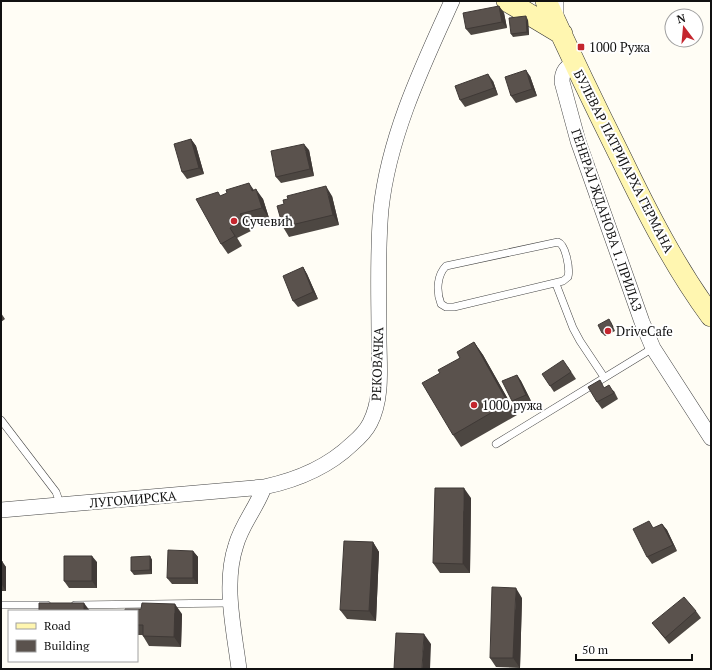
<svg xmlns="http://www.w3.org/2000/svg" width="712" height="670" font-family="'PT Serif',serif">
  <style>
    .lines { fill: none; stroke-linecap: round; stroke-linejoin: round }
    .service-casing { stroke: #444; stroke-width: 8 }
    .minor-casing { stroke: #444; stroke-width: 16 }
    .secondary-casing { stroke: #333; stroke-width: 22 }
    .service { stroke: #fff; stroke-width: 7 }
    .minor { stroke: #fff; stroke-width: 15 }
    .secondary { stroke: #fff6b0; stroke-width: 21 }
    .wall { fill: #4d4742 }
    .shaded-wall { fill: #3f3936 }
    .building { fill: #5a524d; stroke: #3f3936 }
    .poi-dot { fill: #c4262e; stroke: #fff; stroke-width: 1.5 }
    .labels { text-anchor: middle; stroke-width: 4; stroke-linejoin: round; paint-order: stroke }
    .poi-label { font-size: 13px; fill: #111; stroke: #fff; text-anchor: start }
    .street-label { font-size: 13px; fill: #111; stroke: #fff }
  </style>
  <rect width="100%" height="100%" fill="#fffdf5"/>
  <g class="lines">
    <defs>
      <path id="service" d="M560 1V14
        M558 242C566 245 570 269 568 277L563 281 454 307H446L441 304C436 291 437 275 446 266Z
        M556 284 573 328 580 341 604 377
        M1 420 56 492 61 506
        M496 444 653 348
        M1 605H47
        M75 605 230 603"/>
      <path id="minor" d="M574 62C566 68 562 71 562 82L578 141 642 322 653 348 711 438
        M1 510 264 487
        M239 669C234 629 223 584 236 545 242 524 257 507 264 487 297 480 328 467 352 444 359 438 366 431 370 423 383 398 379 366 379 339 379 296 377 253 381 209 389 136 422 67 452 1"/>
      <path id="secondary" d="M507 1 562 34
        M546 1C570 54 595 106 621 158 647 212 675 267 711 316"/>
    </defs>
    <!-- service casing -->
    <use href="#service" class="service-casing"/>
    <!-- minor casing -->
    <use href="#minor" class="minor-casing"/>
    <!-- secondary casing -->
    <use href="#secondary" class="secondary-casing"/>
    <!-- service -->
    <use href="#service" class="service"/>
    <!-- minor -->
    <use href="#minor" class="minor"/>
    <!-- secondary -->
    <use href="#secondary" class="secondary"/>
  </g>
  <!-- wall -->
  <path class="wall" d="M499 6 504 13 507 28 471 35 466 29Z
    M528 20 529 35 513 37 511 34Z
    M530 76 537 96 516 103 511 96Z
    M493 81 498 95 465 107 460 100Z
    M191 139 196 146 204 174 187 179 182 172Z
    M309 150 314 176 281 183 276 177Z
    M254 190 263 199 269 218 247 224 251 231 237 238 242 246 228 254 221 244 220 196Z
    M332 196 339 225 289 237 283 227 284 204Z
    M303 267 307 274 318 299 298 307 293 301Z
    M1 313 5 319 1 322Z
    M611 322 615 331 605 336 602 333Z
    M474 342 483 355 517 415 461 447 453 435 440 373 460 358Z
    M568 367 576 379 554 392 550 386Z
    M517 375 521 381 531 401 517 408 512 401Z
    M605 387 614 391 618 399 602 409 597 402Z
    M471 498 470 573H440L433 563Z
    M662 524 667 530 677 551 652 564 647 557 654 528Z
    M373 542 379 552 376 621 347 619 340 610Z
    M193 551 198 557V584H172L167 578Z
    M150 556 152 560V574L134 575 131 571Z
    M1 561 6 567V591H1Z
    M97 562V588H69L64 581Z
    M522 598 520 668 496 667 490 658Z
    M141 609 182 614 181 647 149 646 143 636V635H137V611Z
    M696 611 701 618 669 644 652 623Z"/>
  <!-- shaded-wall -->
  <path class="shaded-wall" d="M499 6 504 13 507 28 502 22Z
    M526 16 528 20 529 35 527 32Z
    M526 70 530 76 537 96 532 89Z
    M488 74 493 81 498 95 494 88Z
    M191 139 196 146 204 174 199 168Z
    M304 144 309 150 314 176 310 169Z
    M249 183 256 193 252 191Z
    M326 186 332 196 339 225 333 215Z
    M256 189 263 199 269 218 262 208Z
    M240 214 247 224 251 231 244 221Z
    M230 228 237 238 242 246 235 236Z
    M303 267 307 274 318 299 313 292Z
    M474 342 483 355 517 415 508 403Z
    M517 375 521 381 531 401 526 395Z
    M464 488 471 498 470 573 463 564Z
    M662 524 667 530 677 551 673 545Z
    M373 542 379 552 376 621 369 611Z
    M193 551 198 557V584L193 578Z
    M92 556 97 562V588L92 581Z
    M150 556 152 560V574L150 570Z
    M2 561 6 567V591L2 585Z
    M516 588 522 598 520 668 513 658Z
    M84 603 90 611H84Z
    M175 604 182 614 181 647 174 637Z
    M424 634 431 644 430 669H422Z"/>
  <!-- building -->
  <path class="building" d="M499 6 502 22 466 29 463 13Z
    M526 16 527 32 511 34 509 18Z
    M526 70 532 89 511 96 505 77Z
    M488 74 494 88 460 100 455 86Z
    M191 139 199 168 182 172 174 144Z
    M304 144 310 169 276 177 271 151Z
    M249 183 252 191 256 189 262 208 240 214 244 221 230 228 235 236 221 244 196 199 218 192 220 196 227 193 226 190Z
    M326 186 333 215 283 227 277 206 284 204 283 200 288 199 287 196Z
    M303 267 313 292 293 301 283 276Z
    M609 319 613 327 602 333 598 325Z
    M474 342 508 403 453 435 422 383 440 373 438 370 460 358 457 352Z
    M563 360 571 372 550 386 542 374Z
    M517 375 526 395 512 401 502 381Z
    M600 380 604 388 609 385 614 393 597 402 588 387Z
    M435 488H464L463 564 433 563Z
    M649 521 653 528 662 524 673 545 647 557 633 529Z
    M344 541 373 542 369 611 340 610Z
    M168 550 193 551V578H167Z
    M64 556H92V581H64Z
    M150 556V570L131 571V557Z
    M1 561H2V585H1Z
    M492 587 516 588 513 658H490Z
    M684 597 696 611 665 638 652 623Z
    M39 603H84V611H39Z
    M142 603 175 604 174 637 143 636V625H137V611H125V609H141Z
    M396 633 424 634 422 669H394Z"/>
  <!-- markers -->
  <g class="poi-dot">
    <rect x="577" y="43" width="8" height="8" rx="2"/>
    <circle cx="234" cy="221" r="4"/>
    <circle cx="608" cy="331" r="4"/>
    <circle cx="474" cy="405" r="4"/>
  </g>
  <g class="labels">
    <!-- poi labels -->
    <g class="poi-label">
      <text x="589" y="52">1000 Ружа</text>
      <text x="242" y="226">Сучевић</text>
      <text x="616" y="336">DriveCafe</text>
      <text x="482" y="410">1000 ружа</text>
    </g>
    <!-- street labels -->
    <g class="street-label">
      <text transform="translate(624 161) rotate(63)" y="5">БУЛЕВАР ПАТРИЈАРХА ГЕРМАНА</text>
      <text transform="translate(607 220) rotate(71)" y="5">ГЕНЕРАЛ ЖДАНОВА 1. ПРИЛАЗ</text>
      <text transform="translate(377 364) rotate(-88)" y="5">РЕКОВАЧКА</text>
      <text transform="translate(133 499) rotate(-5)" y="5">ЛУГОМИРСКА</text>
    </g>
  </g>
  <!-- border -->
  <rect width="712" height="670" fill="none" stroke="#111111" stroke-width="4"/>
  <!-- legend -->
  <rect x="8" y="610" width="130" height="52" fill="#ffffff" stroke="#a0a0a0"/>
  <rect x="16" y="623" width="20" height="6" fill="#fff6b0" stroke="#a0a0a0"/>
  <text x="44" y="630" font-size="12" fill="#111111">Road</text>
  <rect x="16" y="640" width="20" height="12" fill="#5a524d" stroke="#a0a0a0"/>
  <text x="44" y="650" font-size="12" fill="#111111">Building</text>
  <!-- north arrow -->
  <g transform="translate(684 28) rotate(344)"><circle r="19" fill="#ffffff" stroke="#a0a0a0"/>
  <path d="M0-3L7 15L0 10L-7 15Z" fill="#c4262e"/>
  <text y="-6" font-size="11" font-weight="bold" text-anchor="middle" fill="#111111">N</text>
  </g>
  <!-- scale -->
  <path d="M576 654v6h116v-6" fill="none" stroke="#111111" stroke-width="2"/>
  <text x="582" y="654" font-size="12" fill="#111111" stroke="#ffffff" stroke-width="3" paint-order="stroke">50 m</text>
</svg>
